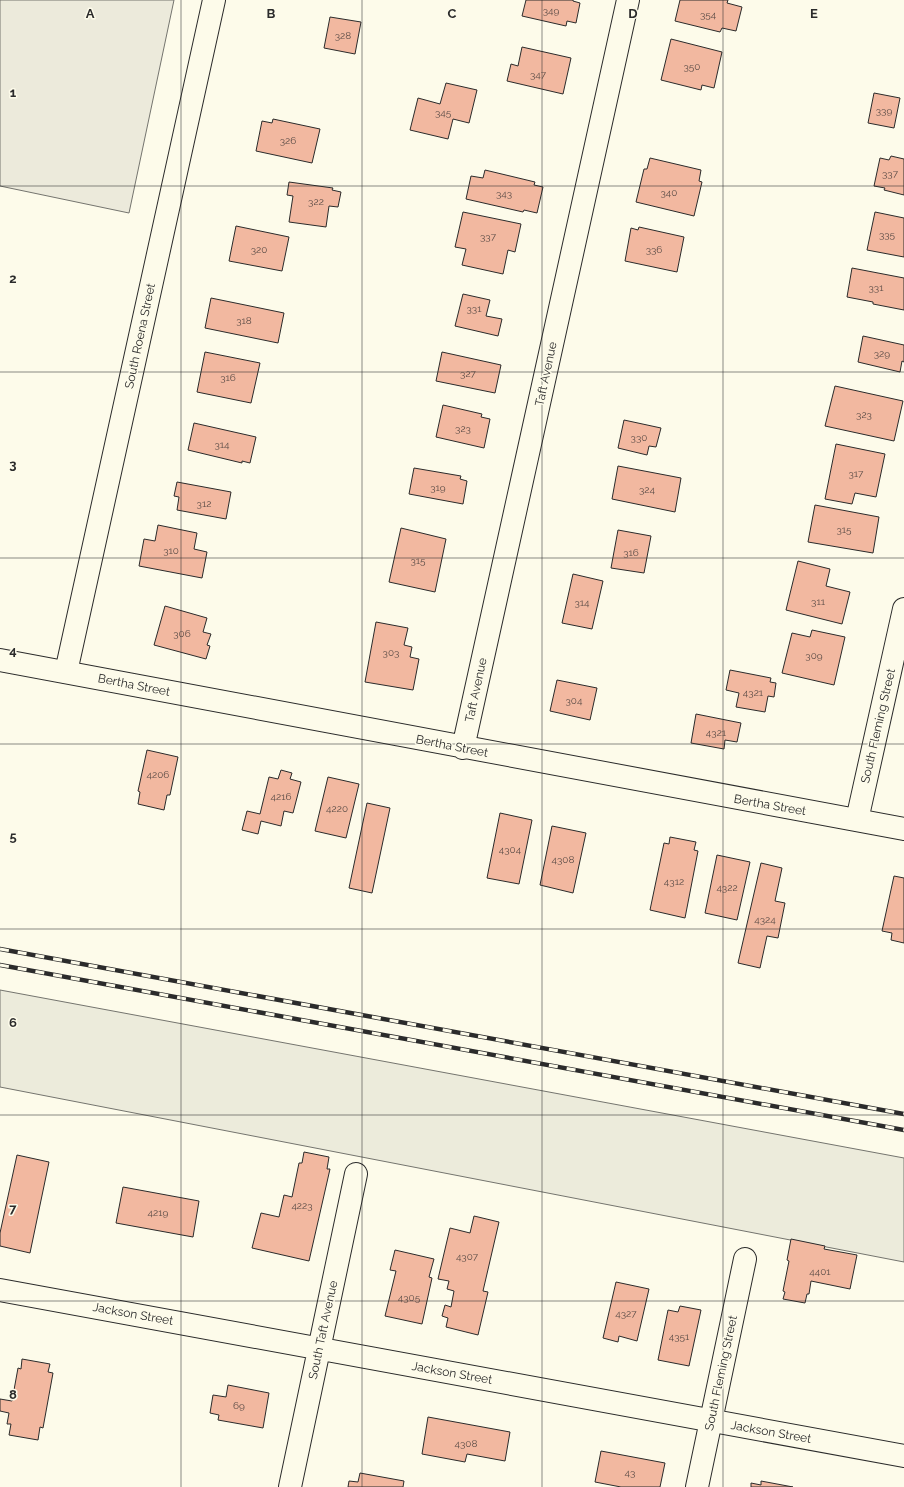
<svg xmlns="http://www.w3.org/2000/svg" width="904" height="1487" font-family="Raleway,sans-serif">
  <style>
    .green { fill: #ecebdb; stroke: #74746e }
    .parking { fill: #eceadb; stroke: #74746e }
    .building { fill: #f2b8a0; stroke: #2b2b2b }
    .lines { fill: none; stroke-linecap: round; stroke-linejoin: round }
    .minor-casing { stroke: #2b2b2b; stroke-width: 24 }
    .minor { stroke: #fdfbea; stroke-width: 22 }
    .rail-casing { stroke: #2b2b2b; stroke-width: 4.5 }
    .rail { stroke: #fdfbea; stroke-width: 3; stroke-dasharray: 9; stroke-linecap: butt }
    .grid { fill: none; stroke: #2b2b2b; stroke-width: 1; stroke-opacity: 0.55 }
    .labels { text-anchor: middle; stroke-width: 3; stroke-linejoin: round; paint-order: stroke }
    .number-label { font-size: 10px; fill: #5d4e48 }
    .street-label { font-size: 12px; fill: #2b2b2b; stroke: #fdfbea }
    .grid-label { font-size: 13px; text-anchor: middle; font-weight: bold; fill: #2b2b2b; stroke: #fdfbea; stroke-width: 3; stroke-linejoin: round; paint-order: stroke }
  </style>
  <rect width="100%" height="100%" fill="#fdfbea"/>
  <!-- green -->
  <path class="green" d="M0 990 904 1158V1262L0 1087Z"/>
  <!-- parking -->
  <path class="parking" d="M0 0H174L129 213 0 186Z"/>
  <!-- building -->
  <path class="building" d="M526 0H573V1L580 3 576 23 567 21 566 26 522 16Z
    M680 0H728L727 3 742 7 736 31 722 28 720 32 675 21Z
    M330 17 361 22 355 54 324 48Z
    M671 39 722 52 714 88 702 85 701 90 661 80Z
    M522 47 571 58 563 94 507 81 511 64 518 66Z
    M446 83 477 90 469 123 453 119 448 139 410 130 418 98 440 104Z
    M874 93 900 98 894 128 868 123Z
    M273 119 320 129 312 163 256 151 262 121 272 123Z
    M891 156 904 159V195L884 190 885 188 874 186 880 158 889 160Z
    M650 158 701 170 699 181 702 182 694 216 636 202 644 169H647Z
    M485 170 535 182 534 185 543 187 537 213 524 210 523 212 466 199 471 176 483 178Z
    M289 182 333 188 332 190 341 192 338 207 329 206 326 227 289 222 293 196 287 195Z
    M463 212 521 224 515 252 508 250 503 274 462 265 466 249 455 247Z
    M875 212 904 218V257L867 250Z
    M236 226 289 237 282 271 229 261Z
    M639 227 684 237 677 272 625 261 631 228 638 230Z
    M852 268 904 278V310L873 304V302L847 297Z
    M463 294 490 300 486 316 502 319 498 336 455 326Z
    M211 298 284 313 278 343 205 328Z
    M863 336 904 345V362L902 361 900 372 858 362Z
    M205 352 260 363 251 403 197 392Z
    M442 352 501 365 495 393 436 381Z
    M835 386 903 401 894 441 825 426Z
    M443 405 482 414 481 417 490 419 484 448 436 437Z
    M624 420 661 428 656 447 649 446 647 455 618 448Z
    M194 423 256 437 250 463 242 461V463L188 450Z
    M836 444 885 454 876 497 855 493 852 504 825 499Z
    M618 466 681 478 675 512 612 499Z
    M414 468 461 476 460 479 467 481 463 504 409 494Z
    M177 482 231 492 226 519 177 510 179 497 174 496Z
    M815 505 879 517 873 553 808 542Z
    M158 525 197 533 194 549 207 552 202 578 139 566 144 539 155 541Z
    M401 528 446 539 435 592 389 582Z
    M618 530 651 536 644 573 611 568Z
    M798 561 830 569 826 586 850 592 842 624 786 610Z
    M573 574 603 581 592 629 562 623Z
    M165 606 207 618 203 632 211 634 207 645 210 646 206 659 154 645Z
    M376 622 408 628 404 645 412 647 410 657 419 659 413 690 365 682Z
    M812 630 845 637 834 685 782 673 792 633 810 637Z
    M730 670 771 678 770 682 776 683 774 697 768 696 765 712 736 707 739 693 726 690Z
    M557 680 597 688 590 720 550 711Z
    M696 714 741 723 737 742 725 740 724 749 691 743Z
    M147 750 178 757 170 795H167L164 810 138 804 140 792 138 791Z
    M281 770 292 773 290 779 301 782 293 813 284 811 281 826 261 821 258 834 242 830 247 811 260 814 269 777 278 779Z
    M328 777 359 784 346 838 315 831Z
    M367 803 390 808 372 893 349 888Z
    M500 813 532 820 519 884 487 878Z
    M552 826 586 833 573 893 540 885Z
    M670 837 696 842 694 850 698 851 685 918 650 910 664 843 669 844Z
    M717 855 750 862 737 920 705 913Z
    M761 863 782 868 775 901 785 903 778 938 767 936 760 968 738 963Z
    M894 876 904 878V943L891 940 892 933 882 931Z
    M304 1152 329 1157 327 1169H330L309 1261 252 1248 261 1213 279 1217 284 1195 292 1197 299 1163H302Z
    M17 1155 49 1162 30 1253 0 1246V1233Z
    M123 1187 199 1201 193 1237 116 1223Z
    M474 1216 499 1222 483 1291 488 1292 478 1335 446 1327 448 1318 442 1316 445 1305 451 1307 454 1291 447 1289 449 1281 438 1279 450 1228 470 1233Z
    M791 1239 825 1246 824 1249 857 1255 850 1289 811 1281 809 1294H807L805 1303 783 1299 785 1292 783 1291 789 1261 787 1260Z
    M395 1250 434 1259 429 1277 432 1278 422 1324 385 1316 396 1271 390 1270Z
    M616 1282 649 1289 637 1341 619 1336 618 1342 603 1338Z
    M680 1306 701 1310 689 1366 658 1360 668 1310 678 1312Z
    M22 1359 50 1364 48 1372 53 1373 43 1428 40 1427 38 1440 9 1435 11 1424H7L9 1413 0 1411V1399L12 1401 18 1368 21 1369Z
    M228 1385 269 1393 263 1428 218 1420 219 1415 210 1413 213 1395 226 1397Z
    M428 1417 510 1432 505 1461 467 1454 465 1462 422 1454Z
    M601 1451 665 1463 660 1487H621L595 1482Z
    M360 1473 404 1481 403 1487H348L349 1481 358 1482Z
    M761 1481 793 1487H751V1483L761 1485Z"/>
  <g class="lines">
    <defs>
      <path id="minor" d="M0 660 904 829
        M66 672 214 0
        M463 748 628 0
        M857 820 904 609
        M0 1290 904 1456
        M290 1487 356 1174
        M697 1487 745 1259"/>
    </defs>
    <!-- minor casing -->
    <use href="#minor" class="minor-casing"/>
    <!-- minor -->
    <use href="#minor" class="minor"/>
    <defs>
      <path id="rail" d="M0 949 904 1114
        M0 965 904 1130"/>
    </defs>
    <!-- rail casing -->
    <use href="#rail" class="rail-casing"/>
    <!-- rail -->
    <use href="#rail" class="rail"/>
  </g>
  <!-- grid -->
  <path class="grid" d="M181 0V1487M362 0V1487M542 0V1487M723 0V1487M0 186H904M0 372H904M0 558H904M0 744H904M0 929H904M0 1115H904M0 1301H904"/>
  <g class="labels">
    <!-- number labels -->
    <g class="number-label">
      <text x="551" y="14">349</text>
      <text x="708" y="18">354</text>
      <text x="343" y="39">328</text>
      <text x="692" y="70">350</text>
      <text x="538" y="78">347</text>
      <text x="884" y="114">339</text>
      <text x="443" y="116">345</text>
      <text x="288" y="144">326</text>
      <text x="890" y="177">337</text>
      <text x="669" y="196">340</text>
      <text x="504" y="197">343</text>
      <text x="316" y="205">322</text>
      <text x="887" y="238">335</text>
      <text x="488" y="240">337</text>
      <text x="259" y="253">320</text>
      <text x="654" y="253">336</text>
      <text x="876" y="291">331</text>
      <text x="474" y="312">331</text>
      <text x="244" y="324">318</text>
      <text x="882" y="357">329</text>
      <text x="468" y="377">327</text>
      <text x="228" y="381">316</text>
      <text x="864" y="418">323</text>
      <text x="463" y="432">323</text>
      <text x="639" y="441">330</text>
      <text x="222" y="448">314</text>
      <text x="856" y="477">317</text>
      <text x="438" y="491">319</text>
      <text x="647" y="493">324</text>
      <text x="204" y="507">312</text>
      <text x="844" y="533">315</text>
      <text x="171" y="554">310</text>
      <text x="631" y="556">316</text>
      <text x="418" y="564">315</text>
      <text x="818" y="605">311</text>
      <text x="582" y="606">314</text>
      <text x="182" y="637">306</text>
      <text x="391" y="656">303</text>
      <text x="814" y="659">309</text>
      <text x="753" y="696">4321</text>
      <text x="574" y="704">304</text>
      <text x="716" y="736">4321</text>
      <text x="158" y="778">4206</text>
      <text x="281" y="800">4216</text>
      <text x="337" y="812">4220</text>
      <text x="510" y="853">4304</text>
      <text x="563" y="863">4308</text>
      <text x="674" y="885">4312</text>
      <text x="727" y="891">4322</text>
      <text x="765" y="923">4324</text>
      <text x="302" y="1209">4223</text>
      <text x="158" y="1216">4219</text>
      <text x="467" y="1260">4307</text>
      <text x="820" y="1275">4401</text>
      <text x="409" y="1301">4305</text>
      <text x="626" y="1317">4327</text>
      <text x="679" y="1340">4351</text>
      <text x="239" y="1409">69</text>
      <text x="466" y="1447">4308</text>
      <text x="630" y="1476">43</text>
    </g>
    <!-- street labels -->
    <g class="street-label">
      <text transform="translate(140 336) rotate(-78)" y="4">South Roena Street</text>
      <text transform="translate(546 374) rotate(-78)" y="4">Taft Avenue</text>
      <text transform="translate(134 685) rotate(11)" y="4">Bertha Street</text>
      <text transform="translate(476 690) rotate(-78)" y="4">Taft Avenue</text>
      <text transform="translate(878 726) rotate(-77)" y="4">South Fleming Street</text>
      <text transform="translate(452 746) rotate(11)" y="4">Bertha Street</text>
      <text transform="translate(770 805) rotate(10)" y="4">Bertha Street</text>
      <text transform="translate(133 1314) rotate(10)" y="4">Jackson Street</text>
      <text transform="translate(323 1330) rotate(-78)" y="4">South Taft Avenue</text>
      <text transform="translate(452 1373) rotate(10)" y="4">Jackson Street</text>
      <text transform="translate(721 1373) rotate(-78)" y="4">South Fleming Street</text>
      <text transform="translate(771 1432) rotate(10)" y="4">Jackson Street</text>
    </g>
  </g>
  <g class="grid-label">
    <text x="90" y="18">A</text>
    <text x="271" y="18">B</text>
    <text x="452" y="18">C</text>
    <text x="633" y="18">D</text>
    <text x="814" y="18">E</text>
    <text x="13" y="97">1</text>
    <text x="13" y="283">2</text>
    <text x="13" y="469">3</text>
    <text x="13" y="655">4</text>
    <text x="13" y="841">5</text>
    <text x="13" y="1027">6</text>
    <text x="13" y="1213">7</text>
    <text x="13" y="1399">8</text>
  </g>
</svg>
